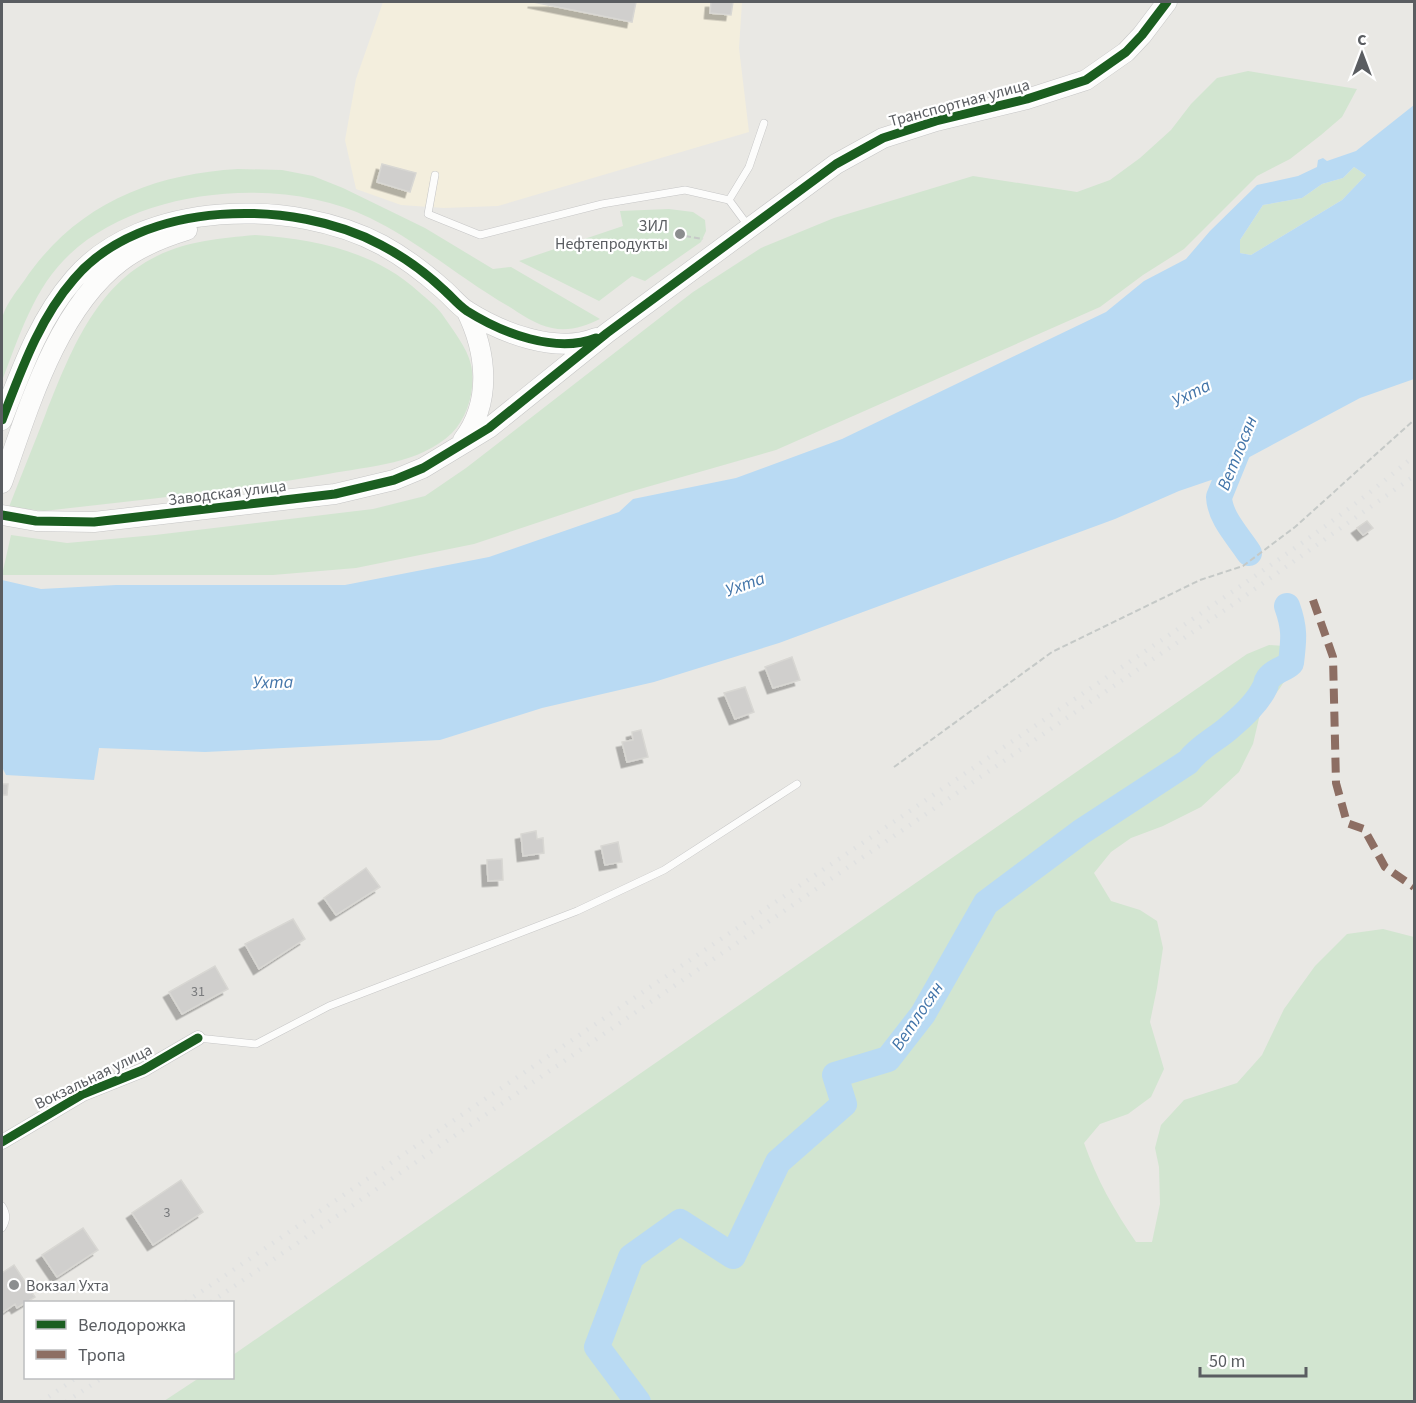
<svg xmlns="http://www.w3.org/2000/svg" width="1416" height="1403" font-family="'Source Sans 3',sans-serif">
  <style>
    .commercial { fill: #f3eedd }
    .green { fill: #d2e5d0 }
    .water { fill: #b9daf3; fill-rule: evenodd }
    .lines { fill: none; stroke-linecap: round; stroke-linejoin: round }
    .river { stroke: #b9daf3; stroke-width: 26 }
    .building { fill: #d0cfcd; stroke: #d8d7d3; stroke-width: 1.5; filter: url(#shadow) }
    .lane-casing { stroke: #c6c6c6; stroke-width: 8 }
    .street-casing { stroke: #c6c6c6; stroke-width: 15 }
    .secondary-casing { stroke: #c6c6c6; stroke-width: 21 }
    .path { stroke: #c5c9c7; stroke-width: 2; stroke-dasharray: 6 3; stroke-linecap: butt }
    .lane { stroke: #fcfcfb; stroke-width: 7 }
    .street { stroke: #fcfcfb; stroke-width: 14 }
    .secondary { stroke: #fcfcfb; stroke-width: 20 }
    .rail { stroke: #e0e1e1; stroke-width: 4.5; stroke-dasharray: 1.5 8; stroke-linecap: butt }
    .quiet { stroke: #8d6e63; stroke-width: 8; stroke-dasharray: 15 8; stroke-linecap: butt }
    .cycleway-casing { stroke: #fff; stroke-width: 13 }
    .cycleway { stroke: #1b5e20; stroke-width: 9 }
    .poi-dot { fill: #8c8e8f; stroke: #fff; stroke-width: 2 }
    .labels { text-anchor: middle; stroke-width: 4.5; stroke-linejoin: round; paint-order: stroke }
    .number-label { font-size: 14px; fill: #797b7d }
    .street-label { font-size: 16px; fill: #5a5d61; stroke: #fff }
    .poi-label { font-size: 16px; fill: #5a5d61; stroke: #fff; text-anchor: end }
    .water-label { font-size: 18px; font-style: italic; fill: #4375a9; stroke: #fff }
  </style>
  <defs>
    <filter id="shadow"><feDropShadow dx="-5.5" dy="5.5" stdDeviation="0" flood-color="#0004"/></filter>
  </defs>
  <rect width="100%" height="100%" fill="#e9e8e4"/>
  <!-- commercial -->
  <path class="commercial" d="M383 2H742L739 48 749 132 498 206 444 208 401 205 356 189 345 140 356 79Z"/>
  <!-- green -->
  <path class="green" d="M1248 71 1357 89 1342 117 1321 135 1290 159 1257 176 1184 249 1143 275 1100 307 776 450 626 493 474 544 356 568 273 575H2L11 535 67 543 155 535 373 509 425 496 466 468 693 292 761 248 834 218 973 176 1077 192 1110 180 1140 158 1171 130 1191 104 1217 78Z
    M1354 167 1366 175 1342 200 1251 255 1240 253V240L1263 205 1302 198 1322 184 1343 178Z
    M238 169 282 170 313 176 343 188 425 228 493 269 511 267 600 319C585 326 569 332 552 328 536 325 521 314 508 306 460 278 419 242 370 218 283 175 142 187 70 254 34 287 19 337 2 381 1 362 0 340 2 321 3 308 16 292 24 281 74 206 150 174 238 169Z
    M669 209 693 212 705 220 706 231 701 242 645 281 632 276 599 301 519 261 623 226 620 211Z
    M255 235C315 239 374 251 419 292 427 299 436 306 442 314 452 329 467 347 471 365 476 388 468 417 452 433 420 464 370 466 328 474 234 491 139 500 44 511L9 507C21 476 34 444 46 413 70 353 95 286 157 256 187 241 222 238 255 235Z
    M1269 645 1285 646 1296 663 1280 688 1260 714 1253 744 1239 772 1201 807 1163 826 1131 838 1111 852 1094 873 1111 901 1140 910 1157 921 1163 948 1157 988 1150 1022 1164 1069 1151 1097 1128 1114 1100 1124 1084 1143C1097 1180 1114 1210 1136 1242H1152L1160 1204 1159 1167 1155 1148 1161 1125 1184 1100 1237 1083 1262 1055 1284 1009 1315 966 1347 934 1383 929 1414 937V1401H164L199 1378H232L233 1355 1247 654Z"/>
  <!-- water -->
  <path class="water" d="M1414 105V379L1360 398 1244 460 1223 476 1179 491 1115 519 779 643 654 682 542 708 440 740 205 752 99 748 94 780 6 775 2 767V580L41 589 116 585H345L489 557 619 512 633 499 736 478 842 439 1106 312 1144 281 1186 259 1210 231 1257 185 1298 176 1317 167 1318 160 1323 158 1327 161 1356 151ZM1354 167 1366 175 1342 200 1251 255 1240 253V240L1263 205 1302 198 1322 184 1343 178Z"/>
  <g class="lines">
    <!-- river -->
    <path class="river" d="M1243 438 1219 497C1220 518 1238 536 1249 553
      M638 1402 597 1347 631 1257 680 1222 733 1256 778 1162 844 1104 835 1075 888 1059 923 1014 986 903 1081 832 1188 762C1200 746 1217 739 1231 726 1243 716 1258 702 1265 687 1267 683 1265 683 1268 679 1274 670 1284 670 1291 663 1294 639 1295 628 1287 606"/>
  </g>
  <!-- building -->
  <path class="building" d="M533 2H636L632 22Z
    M711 2H733L731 15 710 13Z
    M382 164 416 173 410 192 377 182Z
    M1367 521 1373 528 1363 535 1357 528Z
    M792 657 800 680 773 688 765 667Z
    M745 687 754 712 735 719 724 693Z
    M641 730 648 757 627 762 622 742 633 740 632 732Z
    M2 784H8L7 795H2Z
    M536 831 537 839 543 838 544 853 523 856 521 834Z
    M618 842 622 862 605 865 601 846Z
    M502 859 503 880 488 881 487 860Z
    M366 868 380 887 336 915 324 898Z
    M293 919 305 939 259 969 245 944Z
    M215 966 228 989 182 1014 169 992Z
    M181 1180 203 1212 153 1245 132 1213Z
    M83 1228 98 1250 57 1277 42 1255Z
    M14 1265 35 1297 17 1308 15 1304 2 1313V1273Z"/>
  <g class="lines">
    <defs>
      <path id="lane" d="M435 175 428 214 480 235 602 204 685 190 729 200 749 227
        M729 200 749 167 764 123
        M198 1038 256 1044 329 1006 577 911 664 870 797 784
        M2 1206C7 1214 7 1220 2 1228"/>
      <path id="street" d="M2 1142 83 1094 143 1070 198 1038"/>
      <path id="secondary" d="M2 420C21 371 39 319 74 279 142 199 295 198 382 245 404 257 425 273 444 290 452 297 459 306 467 311 502 333 556 354 596 338
        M463 440C492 402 487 352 466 310
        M2 483C28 410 56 310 121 261 141 246 164 237 187 230
        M2 515 36 521 94 522 335 494 394 480 423 468 489 428 607 333 836 164 883 138 936 121 1027 99 1086 80 1126 52 1142 35 1167 2"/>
    </defs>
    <!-- lane casing -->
    <use href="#lane" class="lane-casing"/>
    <!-- street casing -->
    <use href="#street" class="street-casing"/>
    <!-- secondary casing -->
    <use href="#secondary" class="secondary-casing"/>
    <!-- path -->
    <path class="path" d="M685 236 703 239
      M894 767 1052 652 1200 580 1243 566 1295 527 1414 420"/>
    <!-- lane -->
    <use href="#lane" class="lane"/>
    <!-- street -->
    <use href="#street" class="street"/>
    <!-- secondary -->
    <use href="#secondary" class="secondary"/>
    <!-- rail -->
    <path class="rail" d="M186 1302 1203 612C1275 562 1348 513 1414 456
      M211 1302 1228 608 1414 476
      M41 1402 76 1378
      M66 1402 102 1378"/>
    <!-- quiet -->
    <path class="quiet" d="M1313 600 1333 657 1336 783 1347 823 1364 829 1385 867 1414 887"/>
    <defs>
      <path id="cycleway" d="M2 420C21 371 39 319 74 279 141 199 295 198 381 245 404 257 425 272 444 290 451 296 458 305 467 311 502 333 556 354 596 338
        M2 515 36 521 94 522 335 494 394 480 423 468 489 428 607 333 836 164 883 138 936 121 1027 99 1086 80 1126 52 1142 35 1167 2
        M2 1142 83 1094 143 1070 198 1038"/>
    </defs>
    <!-- cycleway casing -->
    <use href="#cycleway" class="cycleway-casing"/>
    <!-- cycleway -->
    <use href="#cycleway" class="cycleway"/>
  </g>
  <!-- markers -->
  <g class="poi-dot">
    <circle cx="680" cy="234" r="6"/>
    <circle cx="14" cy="1285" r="6"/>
  </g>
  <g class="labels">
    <!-- number labels -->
    <g class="number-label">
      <text x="198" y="996">31</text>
      <text x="167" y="1217">3</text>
    </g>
    <!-- street labels -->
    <g class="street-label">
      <text transform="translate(959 102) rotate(-15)" y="6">Транспортная улица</text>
      <text transform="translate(227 492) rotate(-7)" y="6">Заводская улица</text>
      <text transform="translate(93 1076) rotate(-26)" y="6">Вокзальная улица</text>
    </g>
    <!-- poi labels -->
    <g class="poi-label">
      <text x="668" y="231">ЗИЛ<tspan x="668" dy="18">Нефтепродукты</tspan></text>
      <text x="26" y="1291" text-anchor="start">Вокзал Ухта</text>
    </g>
    <!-- water labels -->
    <g class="water-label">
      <text transform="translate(1191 393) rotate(-27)" y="6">Ухта</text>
      <text transform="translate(1237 453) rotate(-68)" y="6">Ветлосян</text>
      <text transform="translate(745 584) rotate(-20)" y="6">Ухта</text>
      <text transform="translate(273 682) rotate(-1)" y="6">Ухта</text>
      <text transform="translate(917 1016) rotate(-56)" y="6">Ветлосян</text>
    </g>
  </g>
  <!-- border -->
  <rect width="1416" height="1403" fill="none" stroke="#5a5d61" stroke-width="6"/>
  <!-- legend -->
  <rect x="24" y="1301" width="210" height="78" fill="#ffffff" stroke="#bdbec0" stroke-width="1.5"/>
  <rect x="36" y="1320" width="30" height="9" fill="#1b5e20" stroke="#bdbec0" stroke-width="1.5"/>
  <text x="78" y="1331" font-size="18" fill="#5a5d61">Велодорожка</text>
  <rect x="36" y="1350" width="30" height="9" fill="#8d6e63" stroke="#bdbec0" stroke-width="1.5"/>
  <text x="78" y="1361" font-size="18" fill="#5a5d61">Тропа</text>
  <!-- north arrow -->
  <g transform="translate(1362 54)" stroke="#ffffff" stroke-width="4.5" paint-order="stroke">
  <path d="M0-4.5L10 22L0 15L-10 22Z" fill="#5a5d61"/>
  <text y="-9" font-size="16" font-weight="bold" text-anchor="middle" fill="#5a5d61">С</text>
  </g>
  <!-- scale -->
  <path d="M1200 1367v9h106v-9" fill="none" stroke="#5a5d61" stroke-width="3"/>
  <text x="1209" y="1367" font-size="18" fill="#5a5d61" stroke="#ffffff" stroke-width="4.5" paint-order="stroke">50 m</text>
</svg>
